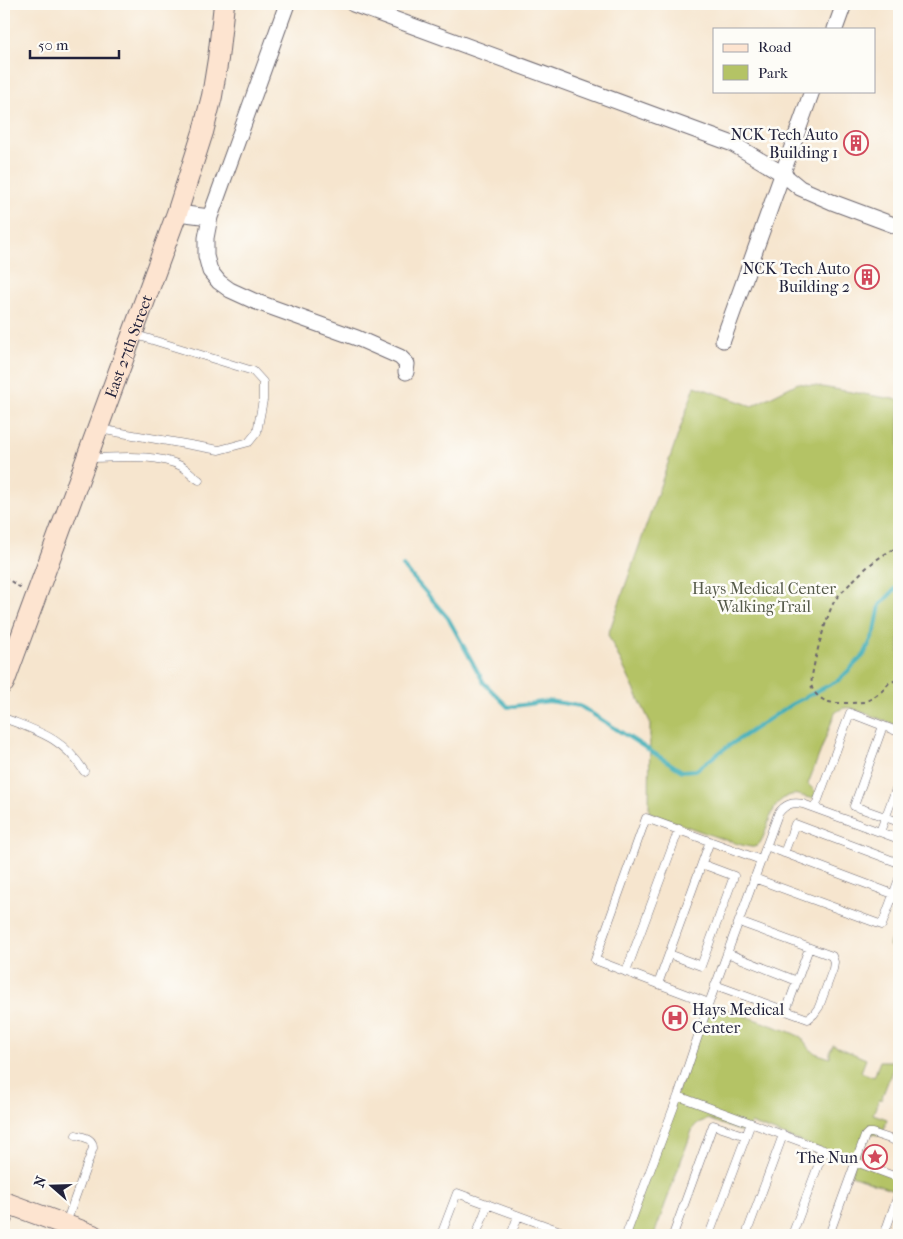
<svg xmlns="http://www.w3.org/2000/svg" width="903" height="1239" font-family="'IM FELL French Canon',serif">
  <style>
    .green { fill: #b4c365; stroke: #6b7250 }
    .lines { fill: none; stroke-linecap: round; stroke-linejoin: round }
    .stream { stroke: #3bacb5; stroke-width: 4 }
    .service-casing { stroke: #6c666e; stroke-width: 9 }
    .minor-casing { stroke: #6c666e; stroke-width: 17 }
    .secondary-casing { stroke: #6c666e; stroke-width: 22 }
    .path { stroke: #6c666e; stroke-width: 2; stroke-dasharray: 4 4; stroke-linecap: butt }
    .service { stroke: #fff; stroke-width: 8 }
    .minor { stroke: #fff; stroke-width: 15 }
    .secondary { stroke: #fde4d0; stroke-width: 20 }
    .labels { text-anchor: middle; stroke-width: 5; stroke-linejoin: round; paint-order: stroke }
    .poi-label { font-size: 16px; fill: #22223b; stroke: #fdfcf7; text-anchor: end }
    .street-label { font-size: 16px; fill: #22223b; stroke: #fdfcf7 }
    .park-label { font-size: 16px; fill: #555a4a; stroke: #fdfcf7 }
  </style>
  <rect width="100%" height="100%" fill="#fdfcf7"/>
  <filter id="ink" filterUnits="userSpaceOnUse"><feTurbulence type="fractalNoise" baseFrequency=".02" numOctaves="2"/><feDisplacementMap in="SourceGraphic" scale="10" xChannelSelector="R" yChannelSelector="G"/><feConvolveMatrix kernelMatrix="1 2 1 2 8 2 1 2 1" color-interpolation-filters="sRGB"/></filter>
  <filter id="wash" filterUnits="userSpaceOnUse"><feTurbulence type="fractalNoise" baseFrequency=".0096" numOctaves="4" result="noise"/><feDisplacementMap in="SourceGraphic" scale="20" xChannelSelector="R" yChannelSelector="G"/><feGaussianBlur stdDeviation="1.12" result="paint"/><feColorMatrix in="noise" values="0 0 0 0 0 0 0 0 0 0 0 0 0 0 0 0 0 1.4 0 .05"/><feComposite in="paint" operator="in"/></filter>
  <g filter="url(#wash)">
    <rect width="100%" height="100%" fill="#f6e5ce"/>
    <!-- green -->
    <path class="green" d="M798 383 899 400V726L851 708C844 707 840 709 835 713L808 784 816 792 814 798C806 799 799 793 791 795 766 801 769 841 755 847 746 850 663 817 649 812L650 722 608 635 695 386 752 406Z
      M899 917V951L892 949 889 945Z
      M709 1003 790 1032 801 1037 810 1049 815 1053 830 1058V1051L833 1045 866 1059 861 1072 874 1077 880 1061H891L895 1063 881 1100 879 1099 873 1114 887 1119 882 1136 868 1133 856 1162 899 1178V1192L851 1175 855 1162 751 1123 747 1134 708 1119 698 1123 693 1128 654 1235H626Z"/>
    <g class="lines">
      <!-- stream -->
      <path class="stream" d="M403 566 448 618 484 683 508 707 549 701 580 706 682 771 696 770 724 749 792 704 839 680 864 655 875 631 880 605 899 585"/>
    </g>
  </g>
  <g filter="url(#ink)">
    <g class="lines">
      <defs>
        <path id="service" d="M99 429 219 450 249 442 257 432 263 400V382L253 371 133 334
          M89 458C118 458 154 453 181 466 187 469 193 476 199 480
          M4 718C39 732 62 737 84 771
          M883 726 854 806 899 822
          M815 808 850 713 899 732
          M880 832 899 781
          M766 846 893 894
          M784 853 795 824 899 863
          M754 878 882 925 899 879
          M727 953 797 981
          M669 954 701 966 734 876 702 864
          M626 972 679 829
          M658 984 710 841
          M715 985 808 1019 814 1014 819 1007 833 969 834 962 832 956 739 922
          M709 1003 595 960 646 818 761 860
          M786 1011 809 948
          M678 1096 899 1178
          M66 1223 93 1148C93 1138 84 1137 76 1135
          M441 1235 457 1193 571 1235
          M476 1235 488 1204
          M511 1235 518 1216
          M626 1235 678 1096 709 1003 778 814C785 804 792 802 803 804L899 839
          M673 1235 713 1125 746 1136
          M709 1235 751 1123
          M746 1235 783 1135
          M792 1235 824 1150
          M829 1235 865 1136 868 1133H872L899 1142
          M884 1235 899 1192"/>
        <path id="minor" d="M287 4 210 217 206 238V256L210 271 219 282 230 290 254 301 357 338 400 357 407 364 406 372
          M353 4 733 144 783 174 800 188 832 202 899 227
          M835 29 844 4
          M177 213 210 217
          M723 340 812 91
          M4 1219 9 1204"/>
        <g id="secondary">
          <path id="s1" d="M4 683 177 213 203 132 212 96 218 59 224 4"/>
          <path d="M4 1202 93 1235"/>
        </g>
      </defs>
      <!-- service casing -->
      <use href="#service" class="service-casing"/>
      <!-- minor casing -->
      <use href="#minor" class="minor-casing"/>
      <!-- secondary casing -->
      <use href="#secondary" class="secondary-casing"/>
      <!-- path -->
      <path class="path" d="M4 577 23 589
        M848 703C839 703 829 704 822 699 818 697 814 692 812 688 808 676 828 611 835 600 838 596 842 592 845 589 861 572 877 556 899 547
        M852 703 864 702 871 699 882 691 889 683 899 679"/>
      <!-- service -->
      <use href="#service" class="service"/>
      <!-- minor -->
      <use href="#minor" class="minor"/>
      <!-- secondary -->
      <use href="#secondary" class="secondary"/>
    </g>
  </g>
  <!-- icons -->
  <defs>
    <symbol id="building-ring" viewBox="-11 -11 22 22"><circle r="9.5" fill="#fdfcf7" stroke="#d1495b" stroke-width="1.5"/><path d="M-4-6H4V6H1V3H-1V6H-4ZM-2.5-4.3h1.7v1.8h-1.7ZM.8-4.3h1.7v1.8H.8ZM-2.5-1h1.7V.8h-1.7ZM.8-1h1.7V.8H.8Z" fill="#d1495b"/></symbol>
    <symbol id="hospital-ring" viewBox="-11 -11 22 22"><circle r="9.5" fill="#fdfcf7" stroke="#d1495b" stroke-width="1.5"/><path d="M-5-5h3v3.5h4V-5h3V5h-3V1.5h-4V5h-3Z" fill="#d1495b"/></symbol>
    <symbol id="sight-ring" viewBox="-11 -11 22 22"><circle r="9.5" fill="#fdfcf7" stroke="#d1495b" stroke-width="1.5"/><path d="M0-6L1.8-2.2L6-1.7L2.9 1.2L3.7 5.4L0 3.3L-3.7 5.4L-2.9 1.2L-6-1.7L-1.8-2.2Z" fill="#d1495b"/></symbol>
  </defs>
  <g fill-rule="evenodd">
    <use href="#building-ring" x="842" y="129" width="28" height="28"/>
    <use href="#building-ring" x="853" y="263" width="28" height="28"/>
    <use href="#hospital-ring" x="661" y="1004" width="28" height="28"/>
    <use href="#sight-ring" x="861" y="1143" width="28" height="28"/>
  </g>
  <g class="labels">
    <!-- poi labels -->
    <g class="poi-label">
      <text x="838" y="140">NCK Tech Auto<tspan x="838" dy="18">Building 1</tspan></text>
      <text x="850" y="274">NCK Tech Auto<tspan x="850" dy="18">Building 2</tspan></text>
      <text x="692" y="1015" text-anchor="start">Hays Medical<tspan x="692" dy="18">Center</tspan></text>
      <text x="858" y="1163">The Nun</text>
    </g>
    <!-- street labels -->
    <g class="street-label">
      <text dy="6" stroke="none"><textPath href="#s1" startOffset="359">East 27th Street</textPath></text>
    </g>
    <!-- park labels -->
    <g class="park-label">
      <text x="764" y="594">Hays Medical Center<tspan x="764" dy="18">Walking Trail</tspan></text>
    </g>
  </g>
  <!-- margin -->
  <rect width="903" height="1239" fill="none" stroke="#fdfcf7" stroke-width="20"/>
  <!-- legend -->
  <rect x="713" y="28" width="162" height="65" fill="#fdfcf7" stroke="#a5a5ac"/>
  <rect x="723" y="44" width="25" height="8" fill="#fde4d0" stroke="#a5a5ac"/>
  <text x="758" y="52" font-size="15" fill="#22223b">Road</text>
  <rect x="723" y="65" width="25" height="15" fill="#b4c365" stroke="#a5a5ac"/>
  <text x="758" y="78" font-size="15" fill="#22223b">Park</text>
  <!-- north arrow -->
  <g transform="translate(52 1186) rotate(290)" stroke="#fdfcf7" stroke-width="4" paint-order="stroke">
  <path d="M0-4L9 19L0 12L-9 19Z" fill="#22223b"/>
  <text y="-8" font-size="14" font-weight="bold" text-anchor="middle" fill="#22223b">N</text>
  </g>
  <!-- scale -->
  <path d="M30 50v8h89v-8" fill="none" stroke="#22223b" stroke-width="2.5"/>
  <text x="38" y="50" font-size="15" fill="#22223b" stroke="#fdfcf7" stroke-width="4" paint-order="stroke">50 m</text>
</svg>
